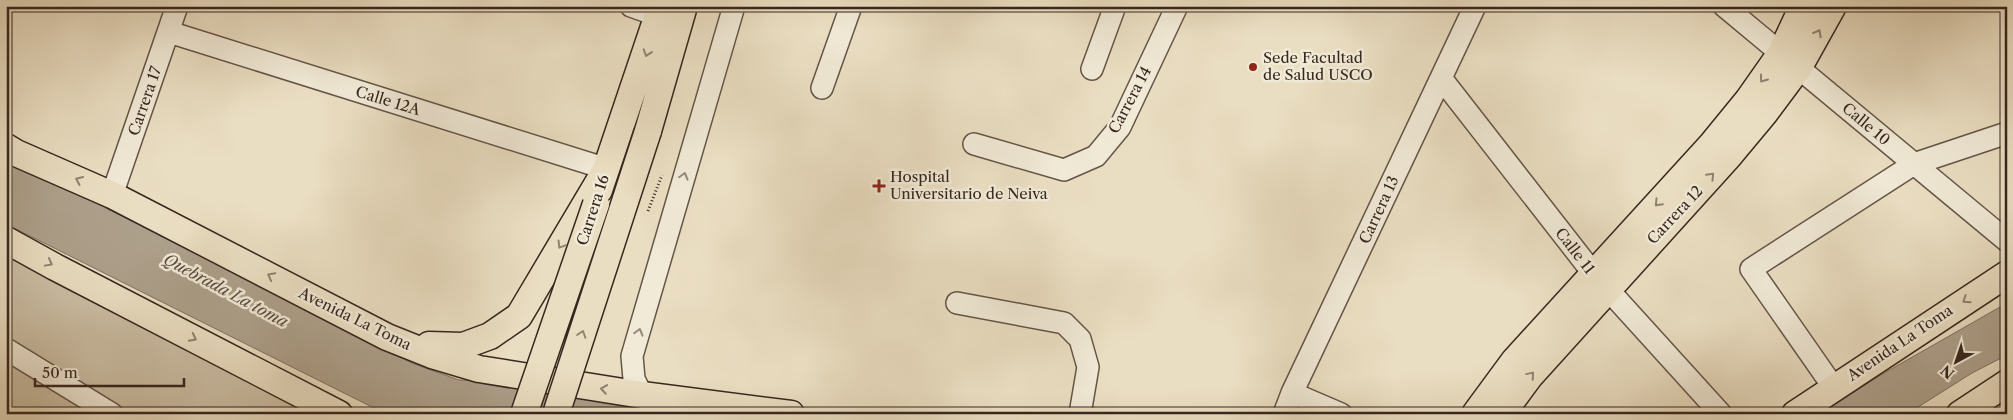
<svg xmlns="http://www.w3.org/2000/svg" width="2013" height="420" font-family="'Libre Caslon Text',serif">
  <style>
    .green { fill: #ccbfa6; stroke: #827362 }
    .water { fill: #ada08b; stroke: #7e7060 }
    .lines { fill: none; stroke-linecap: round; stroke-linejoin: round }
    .minor-casing { stroke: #645548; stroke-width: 24 }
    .major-casing { stroke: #37271f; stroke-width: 29 }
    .path { stroke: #37271f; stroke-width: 3; stroke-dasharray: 1 2.5; stroke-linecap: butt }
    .minor { stroke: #f1ead7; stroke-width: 21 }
    .major { stroke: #eadec2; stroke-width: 26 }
    .major-bridge-casing { stroke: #37271f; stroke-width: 29; stroke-linecap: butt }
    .major-bridge { stroke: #eadec2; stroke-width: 26 }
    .oneway { stroke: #908270 }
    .oneway2 { stroke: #94887b }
    .poi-dot { fill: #8f2418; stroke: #f1ead7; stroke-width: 2 }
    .labels { text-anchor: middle; stroke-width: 5; stroke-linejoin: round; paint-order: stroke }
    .poi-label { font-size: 15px; fill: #37271f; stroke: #f1ead7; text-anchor: start }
    .street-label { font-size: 15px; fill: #37271f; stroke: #f1ead7 }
    .water-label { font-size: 16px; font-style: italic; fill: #5a4b3f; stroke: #f1ead7 }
  </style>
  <rect width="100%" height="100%" fill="#eadec2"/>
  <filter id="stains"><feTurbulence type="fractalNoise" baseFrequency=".004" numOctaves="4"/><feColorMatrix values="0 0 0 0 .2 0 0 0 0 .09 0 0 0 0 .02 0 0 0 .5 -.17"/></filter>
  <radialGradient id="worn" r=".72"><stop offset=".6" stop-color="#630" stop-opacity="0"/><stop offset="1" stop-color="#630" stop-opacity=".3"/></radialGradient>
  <!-- green -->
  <path class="green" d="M6 247 343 414H6Z"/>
  <!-- water -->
  <path class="water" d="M6 153 102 206 414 364 459 380H507L740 414H386L6 224Z
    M2007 303V355L1972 373 1907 414H1820L1879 376Z"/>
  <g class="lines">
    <defs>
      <path id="minor" d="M631 6 659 16
        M1724 6 2007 241
        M169 32 607 169
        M1092 69 1115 6
        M1441 78 1593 273 1721 414
        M822 88 851 6
        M974 144 1064 170 1096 156 1120 127 1177 6
        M112 195 177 6
        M957 303 1064 323 1080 339 1088 367 1080 414
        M6 349 112 414
        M1834 388 1751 269 1914 164 2007 133
        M1292 393 1341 414
        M642 395 634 379 632 356 734 6
        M1284 414 1292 393 1475 6"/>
      <path id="major" d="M648 131 684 6
        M6 147 16 153 112 195 387 337 432 355 479 369 642 395 791 414
        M599 190 661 6
        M6 240 55 267 339 414
        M429 345 463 346 490 336 519 316 604 173
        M1475 414 1514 361 1712 144 1748 100 1781 53 1803 6
        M1502 414 1530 376 1729 156 1764 114 1799 67 1833 6
        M1795 414 2007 274
        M1960 414 2007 383"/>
    </defs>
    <!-- minor casing -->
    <use href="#minor" class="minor-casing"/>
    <!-- major casing -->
    <use href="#major" class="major-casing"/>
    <!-- path -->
    <path class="path" d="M648 211 662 175"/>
    <!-- minor -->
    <use href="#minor" class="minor"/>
    <!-- major -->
    <use href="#major" class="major"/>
    <defs>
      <path id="major-bridge" d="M524 414 596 204
        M556 414 648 131"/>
    </defs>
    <!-- major-bridge casing -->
    <use href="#major-bridge" class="major-bridge-casing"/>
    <!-- major-bridge -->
    <use href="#major-bridge" class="major-bridge"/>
  </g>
  <!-- one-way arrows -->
  <defs><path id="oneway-chevron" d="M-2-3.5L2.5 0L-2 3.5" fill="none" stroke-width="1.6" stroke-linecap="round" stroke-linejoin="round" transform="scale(1.25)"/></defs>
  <g class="oneway">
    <use href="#oneway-chevron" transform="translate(1818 33) rotate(-61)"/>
    <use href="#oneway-chevron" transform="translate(647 53) rotate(109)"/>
    <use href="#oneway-chevron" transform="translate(1763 79) rotate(126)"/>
    <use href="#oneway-chevron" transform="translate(1711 176) rotate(-47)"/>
    <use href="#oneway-chevron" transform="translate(79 180) rotate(-156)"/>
    <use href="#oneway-chevron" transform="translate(1658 203) rotate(133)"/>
    <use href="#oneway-chevron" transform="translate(561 245) rotate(121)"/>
    <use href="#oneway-chevron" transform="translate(49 263) rotate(29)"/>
    <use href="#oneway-chevron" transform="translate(271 276) rotate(-152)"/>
    <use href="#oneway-chevron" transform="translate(1966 300) rotate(146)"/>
    <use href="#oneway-chevron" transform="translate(582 334) rotate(-72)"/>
    <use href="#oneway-chevron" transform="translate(193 338) rotate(27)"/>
    <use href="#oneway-chevron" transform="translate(1531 375) rotate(-50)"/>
    <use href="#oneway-chevron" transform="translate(604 389) rotate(-171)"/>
  </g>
  <g class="oneway2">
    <use href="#oneway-chevron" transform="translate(684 176) rotate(-74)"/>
    <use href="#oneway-chevron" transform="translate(639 332) rotate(-74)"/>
  </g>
  <!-- markers -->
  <g class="poi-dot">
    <circle cx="1253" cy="67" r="5"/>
    <path d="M876.5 178.5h5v5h5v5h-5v5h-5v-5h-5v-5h5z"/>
  </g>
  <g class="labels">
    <!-- poi labels -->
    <g class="poi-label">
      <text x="1263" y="63">Sede Facultad<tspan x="1263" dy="17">de Salud USCO</tspan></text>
      <text x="890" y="182">Hospital<tspan x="890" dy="17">Universitario de Neiva</tspan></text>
    </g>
    <!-- street labels -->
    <g class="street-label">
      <text transform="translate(1130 100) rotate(-62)" y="5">Carrera 14</text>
      <text transform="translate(145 101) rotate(-71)" y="5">Carrera 17</text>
      <text transform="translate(388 101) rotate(17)" y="5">Calle 12A</text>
      <text transform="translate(1866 124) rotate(40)" y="5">Calle 10</text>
      <text transform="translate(593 210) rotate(-72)" y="5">Carrera 16</text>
      <text transform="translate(1379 210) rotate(-65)" y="5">Carrera 13</text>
      <text transform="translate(1675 215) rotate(-47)" y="5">Carrera 12</text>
      <text transform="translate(1575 251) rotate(52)" y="5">Calle 11</text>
      <text transform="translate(355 319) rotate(26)" y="5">Avenida La Toma</text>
      <text transform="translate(1900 343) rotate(-34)" y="5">Avenida La Toma</text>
    </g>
    <!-- water labels -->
    <g class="water-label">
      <text transform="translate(226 290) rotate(28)" y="6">Quebrada La toma</text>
    </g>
  </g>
  <!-- margin -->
  <rect width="2013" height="420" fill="none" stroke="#eadec2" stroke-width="25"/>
  <rect x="8" y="8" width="1998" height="405" fill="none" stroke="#37271f" stroke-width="2.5"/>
  <rect x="12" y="12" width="1988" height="395" fill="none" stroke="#37271f"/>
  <!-- north arrow -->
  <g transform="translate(1956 362) rotate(220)" stroke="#f1ead7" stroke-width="4" paint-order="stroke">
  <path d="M0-4L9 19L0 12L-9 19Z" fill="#37271f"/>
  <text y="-8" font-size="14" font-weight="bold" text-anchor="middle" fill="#37271f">N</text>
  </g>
  <!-- scale -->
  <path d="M35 378v8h149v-8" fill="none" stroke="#37271f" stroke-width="2.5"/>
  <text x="42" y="378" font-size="15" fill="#37271f" stroke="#f1ead7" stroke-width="4" paint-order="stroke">50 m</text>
  <rect width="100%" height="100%" filter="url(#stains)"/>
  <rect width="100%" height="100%" fill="url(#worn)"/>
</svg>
